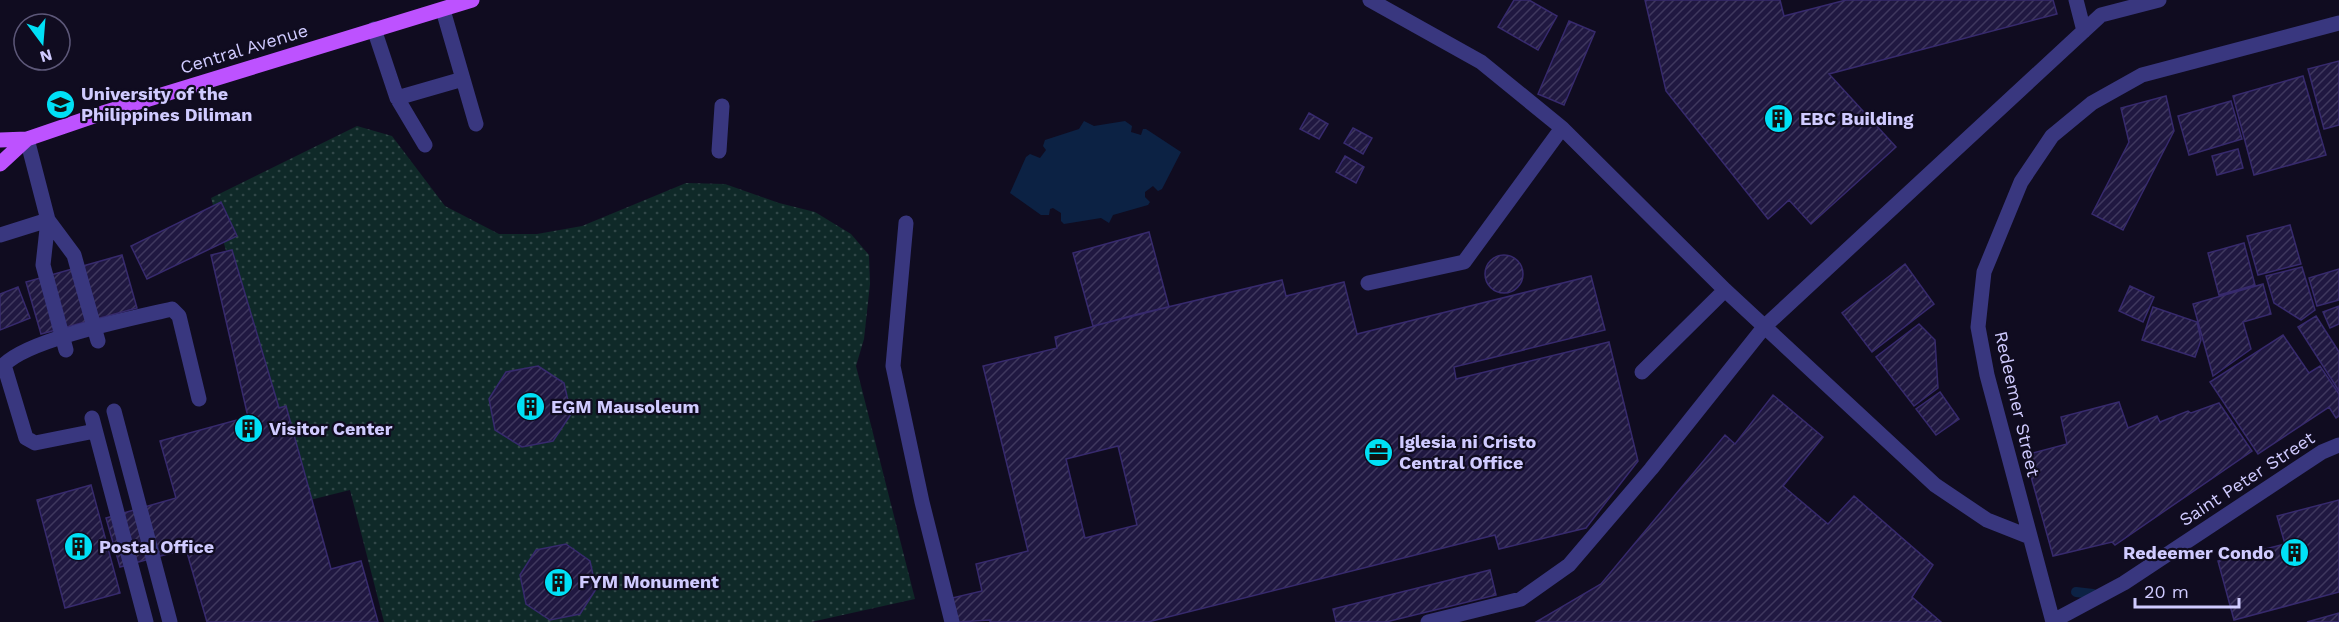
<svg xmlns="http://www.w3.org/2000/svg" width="2339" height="622" font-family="'Work Sans',sans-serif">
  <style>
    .grass { fill: url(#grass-dots) }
    .water { fill: #0c2244 }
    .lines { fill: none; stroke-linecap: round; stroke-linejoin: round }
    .stream { stroke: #0c2244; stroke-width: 10 }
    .building { fill: url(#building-hatch); stroke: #372a6d; stroke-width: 1.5; fill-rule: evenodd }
    .minor { stroke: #39377f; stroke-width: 15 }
    .major { stroke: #bd52ff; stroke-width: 15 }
    .labels { text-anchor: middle; stroke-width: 4.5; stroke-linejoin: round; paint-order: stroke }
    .street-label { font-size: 18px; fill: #d0cbff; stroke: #100c20 }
    .poi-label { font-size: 18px; font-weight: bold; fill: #d0cbff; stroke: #100c20; text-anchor: start }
  </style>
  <defs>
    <pattern id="grass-dots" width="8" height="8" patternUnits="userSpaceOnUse" patternTransform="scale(1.5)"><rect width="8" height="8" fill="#0f2928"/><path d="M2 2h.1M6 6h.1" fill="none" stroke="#314748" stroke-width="1.8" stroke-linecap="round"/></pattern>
    <pattern id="building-hatch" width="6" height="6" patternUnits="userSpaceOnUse" patternTransform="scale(1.5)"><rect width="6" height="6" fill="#201841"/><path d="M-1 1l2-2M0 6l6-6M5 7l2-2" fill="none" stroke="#3f385e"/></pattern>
  </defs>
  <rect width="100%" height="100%" fill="#100c20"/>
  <!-- grass -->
  <path class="grass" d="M357 126 392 136 445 206 499 234H537L582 226 686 183 725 184 779 203 815 212 851 234 869 255 870 284 864 339 856 366 915 599 811 622H384L350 490 298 503 211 198Z"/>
  <!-- water -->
  <path class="water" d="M1084 121 1094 126 1125 121 1132 126 1131 132 1141 135 1143 129H1146L1181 152 1162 189 1158 191 1153 186 1145 192V197L1150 202 1148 205 1113 215 1109 223 1101 218 1064 224 1061 221V213L1053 208 1050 209 1049 215H1041L1010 193 1026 157 1030 154 1040 158 1046 150 1043 146 1045 140 1079 129Z"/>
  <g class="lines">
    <!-- stream -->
    <path class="stream" d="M2076 592 2093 594"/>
  </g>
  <!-- building -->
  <path class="building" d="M1514 0H1529L1557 16 1538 50 1498 27Z
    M1645 0H1780L1784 16 1846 0H2053L2057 14 1829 74 1896 147 1811 224 1789 200 1768 219 1666 91Z
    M1569 21 1595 32 1564 105 1538 94Z
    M2339 61V125L2324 129 2308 69Z
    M2303 76 2326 155 2254 175 2233 96Z
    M2166 96 2174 131 2123 230 2092 214 2129 142 2121 108Z
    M2231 101 2242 139 2189 155 2178 116Z
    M1309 113 1328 124 1319 139 1300 129Z
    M1353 128 1372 138 1363 154 1344 143Z
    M2238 149 2243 168 2217 175 2212 156Z
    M1345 156 1364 167 1356 183 1336 172Z
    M221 202 237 236 147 279 131 246Z
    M2290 225 2301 264 2258 275 2247 236Z
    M1149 232 1169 307 1093 326 1073 253Z
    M2244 243 2255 285 2219 295 2208 253Z
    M232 250 279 408 286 406 331 569 361 561 378 622H207L186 549 120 567 106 518 176 498 160 441 248 417 211 255Z
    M122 255 137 308 41 334 26 282Z
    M1485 274a19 19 0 1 1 38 0a19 19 0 1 1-38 0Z
    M1905 264 1934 304 1872 352 1842 313Z
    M2302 267 2315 310 2301 320 2274 303 2266 276Z
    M2339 269V300L2317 306 2309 278Z
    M1591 276 1605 330 1454 367 1456 379 1609 342 1638 461 1586 528 1499 549 1495 535 1148 622H990V620L958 622 952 598 982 591 976 564 1028 551 983 366 1057 348 1055 337 1134 315 1282 280 1286 296 1344 282 1357 334ZM1118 446 1137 525 1085 538 1066 459Z
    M2263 284 2271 314 2243 322 2251 349 2213 376 2193 304Z
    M2130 286 2154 297 2143 322 2119 311Z
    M18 287 30 318 0 330V294Z
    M2339 306V324L2330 328 2323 312Z
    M2153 307 2197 322 2201 340 2195 357 2142 340Z
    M2316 316 2339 352V391L2298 327Z
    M1919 324 1935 340 1938 388 1914 406 1876 357Z
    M2283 335 2309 373 2320 366 2339 394V416L2336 418 2329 407 2258 454 2210 382Z
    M538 366 564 383 571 414 553 441 522 447 495 430 489 399 506 372Z
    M1940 392 1959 419 1936 435 1916 409Z
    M1773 395 1823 437 1783 486 1828 524 1854 496 1933 565 1912 597 1941 622H1536L1601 584 1725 435 1735 444Z
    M2119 402 2128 428 2157 416 2160 422 2188 411 2191 413 2219 403 2252 451 2115 545 2112 542 2053 556 2025 455 2067 444 2061 417Z
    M91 485 120 593 65 608 37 500Z
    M2339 500V592L2234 620 2218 561 2285 544 2277 516Z
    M566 544 590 561 596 589 580 614 550 620 526 604 520 575 536 550Z
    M1490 570 1496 595 1386 622H1336L1333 609Z
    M2339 613V622H2307Z"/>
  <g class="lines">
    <!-- minor -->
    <path class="minor" d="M1370 0 1481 62 1562 128 1725 290 1935 485 1987 520 2030 537
      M2076 0 2084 31
      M443 10 476 124
      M374 29 397 98 425 145
      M397 98 463 79
      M27 139 48 220 43 265 66 350
      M719 151 722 106
      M48 220 74 255 98 341
      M906 223 893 366 922 502 952 622
      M0 235 48 220
      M1368 283 1464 262 1562 128
      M1642 372 1725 290
      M114 411 170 622
      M92 418 146 622
      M95 431 35 443 26 438 4 365C28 339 134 318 172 309L179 316 199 399
      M2053 621 2124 583 2322 452 2339 445
      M1428 622 1521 599 1569 565 1651 469 1765 326 2101 15 2159 0
      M2053 622 1987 375 1978 327 1984 272 2021 182 2052 136 2092 103 2142 75 2339 23"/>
    <!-- major -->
    <path class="major" d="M0 140 27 139 103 113 472 0
      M0 164 27 139"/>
  </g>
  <!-- icons -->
  <defs>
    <symbol id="university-disc" viewBox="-11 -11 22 22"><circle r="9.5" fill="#00e0f6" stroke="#100c20"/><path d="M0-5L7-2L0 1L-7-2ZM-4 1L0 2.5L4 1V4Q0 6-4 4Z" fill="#111"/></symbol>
    <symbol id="building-disc" viewBox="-11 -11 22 22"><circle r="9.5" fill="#00e0f6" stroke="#100c20"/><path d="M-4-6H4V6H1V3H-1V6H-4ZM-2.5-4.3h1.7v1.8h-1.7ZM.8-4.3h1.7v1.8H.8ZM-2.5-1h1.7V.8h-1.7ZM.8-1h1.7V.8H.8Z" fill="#111"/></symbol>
    <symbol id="office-disc" viewBox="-11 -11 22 22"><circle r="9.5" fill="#00e0f6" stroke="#100c20"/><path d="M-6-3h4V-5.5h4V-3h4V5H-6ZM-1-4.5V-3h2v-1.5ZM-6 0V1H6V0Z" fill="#111"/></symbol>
  </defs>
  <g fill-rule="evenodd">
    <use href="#university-disc" x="44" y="88" width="33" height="33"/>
    <use href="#building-disc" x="1762" y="102" width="33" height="33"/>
    <use href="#building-disc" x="514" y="390" width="33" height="33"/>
    <use href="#building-disc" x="232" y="412" width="33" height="33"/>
    <use href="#office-disc" x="1362" y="436" width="33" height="33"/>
    <use href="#building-disc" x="62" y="530" width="33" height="33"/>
    <use href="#building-disc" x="2278" y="536" width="33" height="33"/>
    <use href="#building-disc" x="542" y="566" width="33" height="33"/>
  </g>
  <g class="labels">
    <!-- street labels -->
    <g class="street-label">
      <text transform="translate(244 49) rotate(-17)" y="6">Central Avenue</text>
      <text transform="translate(2017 404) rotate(77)" y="6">Redeemer Street</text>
      <text transform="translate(2247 479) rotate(-33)" y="6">Saint Peter Street</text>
    </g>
    <!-- poi labels -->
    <g class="poi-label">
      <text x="81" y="100">University of the<tspan x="81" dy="21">Philippines Diliman</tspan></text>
      <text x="1800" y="125">EBC Building</text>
      <text x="551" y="413">EGM Mausoleum</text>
      <text x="269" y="435">Visitor Center</text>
      <text x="1399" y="448">Iglesia ni Cristo<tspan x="1399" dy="21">Central Office</tspan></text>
      <text x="99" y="553">Postal Office</text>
      <text x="2274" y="559" text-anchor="end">Redeemer Condo</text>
      <text x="579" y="588">FYM Monument</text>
    </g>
  </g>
  <!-- north arrow -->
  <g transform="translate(42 42) rotate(164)"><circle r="28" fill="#100c20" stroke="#5d5879" stroke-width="1.5"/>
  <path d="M0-4.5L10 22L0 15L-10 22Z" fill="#00e0f6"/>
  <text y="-9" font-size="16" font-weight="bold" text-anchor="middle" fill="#d0cbff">N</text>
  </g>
  <!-- scale -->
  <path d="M2135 598v9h104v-9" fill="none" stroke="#d0cbff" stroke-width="3"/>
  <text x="2144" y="598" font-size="18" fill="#d0cbff" stroke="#100c20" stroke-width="4.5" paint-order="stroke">20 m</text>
</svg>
